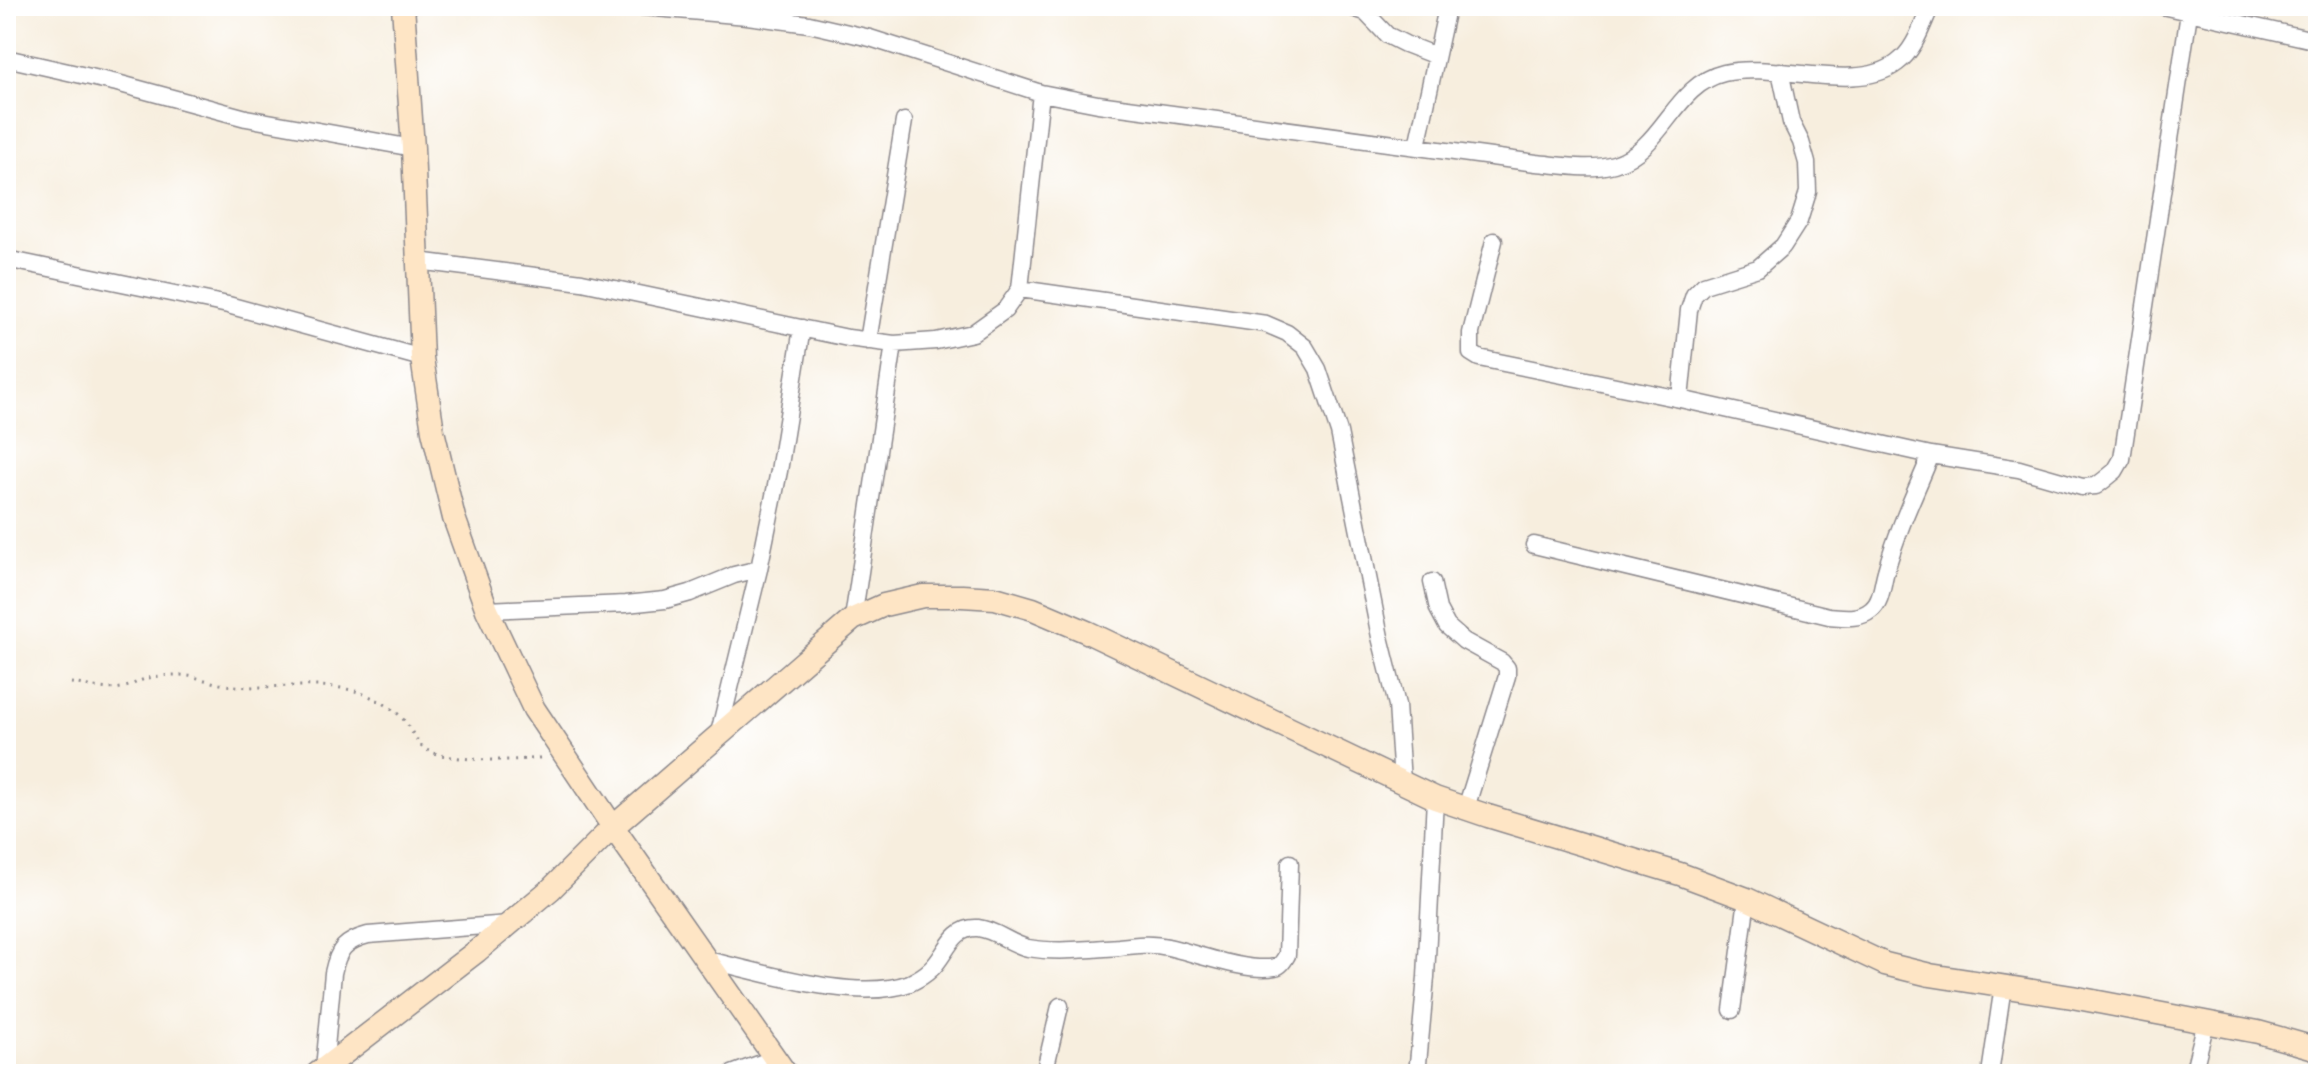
<svg xmlns="http://www.w3.org/2000/svg" width="2324" height="1080" font-family="Itim,sans-serif">
  <style>
    .lines { fill: none; stroke-linecap: round; stroke-linejoin: round }
    .street-casing { stroke: #8c888c; stroke-width: 19 }
    .secondary-casing { stroke: #8c888c; stroke-width: 25 }
    .path { stroke: #8c888c; stroke-width: 3; stroke-dasharray: 2 6; stroke-linecap: butt }
    .street { stroke: #fff; stroke-width: 16 }
    .secondary { stroke: #fee5c5; stroke-width: 22 }
  </style>
  <rect width="100%" height="100%" fill="#fff"/>
  <filter id="ink" filterUnits="userSpaceOnUse"><feTurbulence type="fractalNoise" baseFrequency=".0125" numOctaves="2"/><feDisplacementMap in="SourceGraphic" scale="16" xChannelSelector="R" yChannelSelector="G"/><feConvolveMatrix kernelMatrix="1 2 1 2 8 2 1 2 1" color-interpolation-filters="sRGB"/></filter>
  <filter id="wash" filterUnits="userSpaceOnUse"><feTurbulence type="fractalNoise" baseFrequency=".006" numOctaves="4" result="noise"/><feDisplacementMap in="SourceGraphic" scale="32" xChannelSelector="R" yChannelSelector="G"/><feGaussianBlur stdDeviation="1.8" result="paint"/><feColorMatrix in="noise" values="0 0 0 0 0 0 0 0 0 0 0 0 0 0 0 0 0 1.4 0 .05"/><feComposite in="paint" operator="in"/></filter>
  <g filter="url(#wash)">
    <rect width="100%" height="100%" fill="#f7eede"/>
  </g>
  <g filter="url(#ink)">
    <g class="lines">
      <defs>
        <path id="street" d="M632 6 747 16 809 24 870 38 1041 93 1098 104 1536 163C1560 165 1590 171 1614 164 1664 149 1673 85 1724 73 1775 61 1856 94 1897 63 1915 50 1922 25 1931 6
          M1347 6 1365 12 1387 35 1405 44 1436 56
          M2162 6 2318 41
          M6 58 117 83 246 118 413 148
          M1041 93 1020 289 1266 324 1287 333 1305 347 1318 369 1339 432 1380 637 1397 705 1402 782
          M1417 146 1445 17 1444 6
          M1494 241 1471 333V353L1479 358 1680 399 1931 455 2019 469 2082 487 2096 486 2104 480 2115 471 2122 459 2189 13
          M6 259 228 305 422 358
          M418 261 582 282 848 338 894 344 936 341 973 333 1005 310 1020 289
          M868 341 904 121
          M1680 399 1689 310 1694 295 1704 285 1758 268 1783 246 1799 221 1808 192 1807 163 1801 142 1791 122 1780 71
          M1534 545 1829 616C1843 617 1859 620 1871 610 1882 602 1882 584 1886 571 1897 531 1915 493 1931 455
          M1432 582 1438 609 1447 626 1464 641 1502 662 1507 668V676L1466 808
          M487 610 626 604 665 600 690 593 734 575 759 569
          M853 619 894 344
          M719 733 759 569 779 471 802 328
          M707 960C763 972 856 1003 910 983 916 980 925 975 930 970 946 957 951 926 978 928 996 930 1010 944 1028 948 1057 953 1090 949 1119 947 1135 945 1152 943 1168 947 1195 953 1248 973 1275 967 1281 966 1284 960 1287 955L1290 863
          M1732 1010 1747 899
          M324 1069 333 973C338 949 345 941 368 935L509 924
          M732 1074 775 1058
          M1044 1074 1060 1006
          M1417 1074 1426 977 1435 798
          M1990 1074 2003 986
          M2193 1074 2206 1022"/>
        <path id="secondary" d="M403 6 413 148 422 358 433 431 454 518 487 610 534 709 613 827 786 1074
          M317 1074 477 951 551 889 613 827 853 619 884 605 923 596H962L995 598 1033 609 1087 632 1435 798 1488 816 1680 874 1747 899 1885 964 1930 975 2072 997 2258 1032 2318 1049"/>
      </defs>
      <!-- street casing -->
      <use href="#street" class="street-casing"/>
      <!-- secondary casing -->
      <use href="#secondary" class="secondary-casing"/>
      <!-- path -->
      <path class="path" d="M71 683C87 685 109 692 125 687 131 686 136 682 142 680 153 676 167 675 178 675 195 675 210 683 226 685 268 691 314 680 355 691 372 696 396 708 406 723 412 731 416 741 424 748 440 762 522 762 544 757"/>
      <!-- street -->
      <use href="#street" class="street"/>
      <!-- secondary -->
      <use href="#secondary" class="secondary"/>
    </g>
  </g>
  <!-- margin -->
  <rect width="2324" height="1080" fill="none" stroke="#fff" stroke-width="32"/>
</svg>
